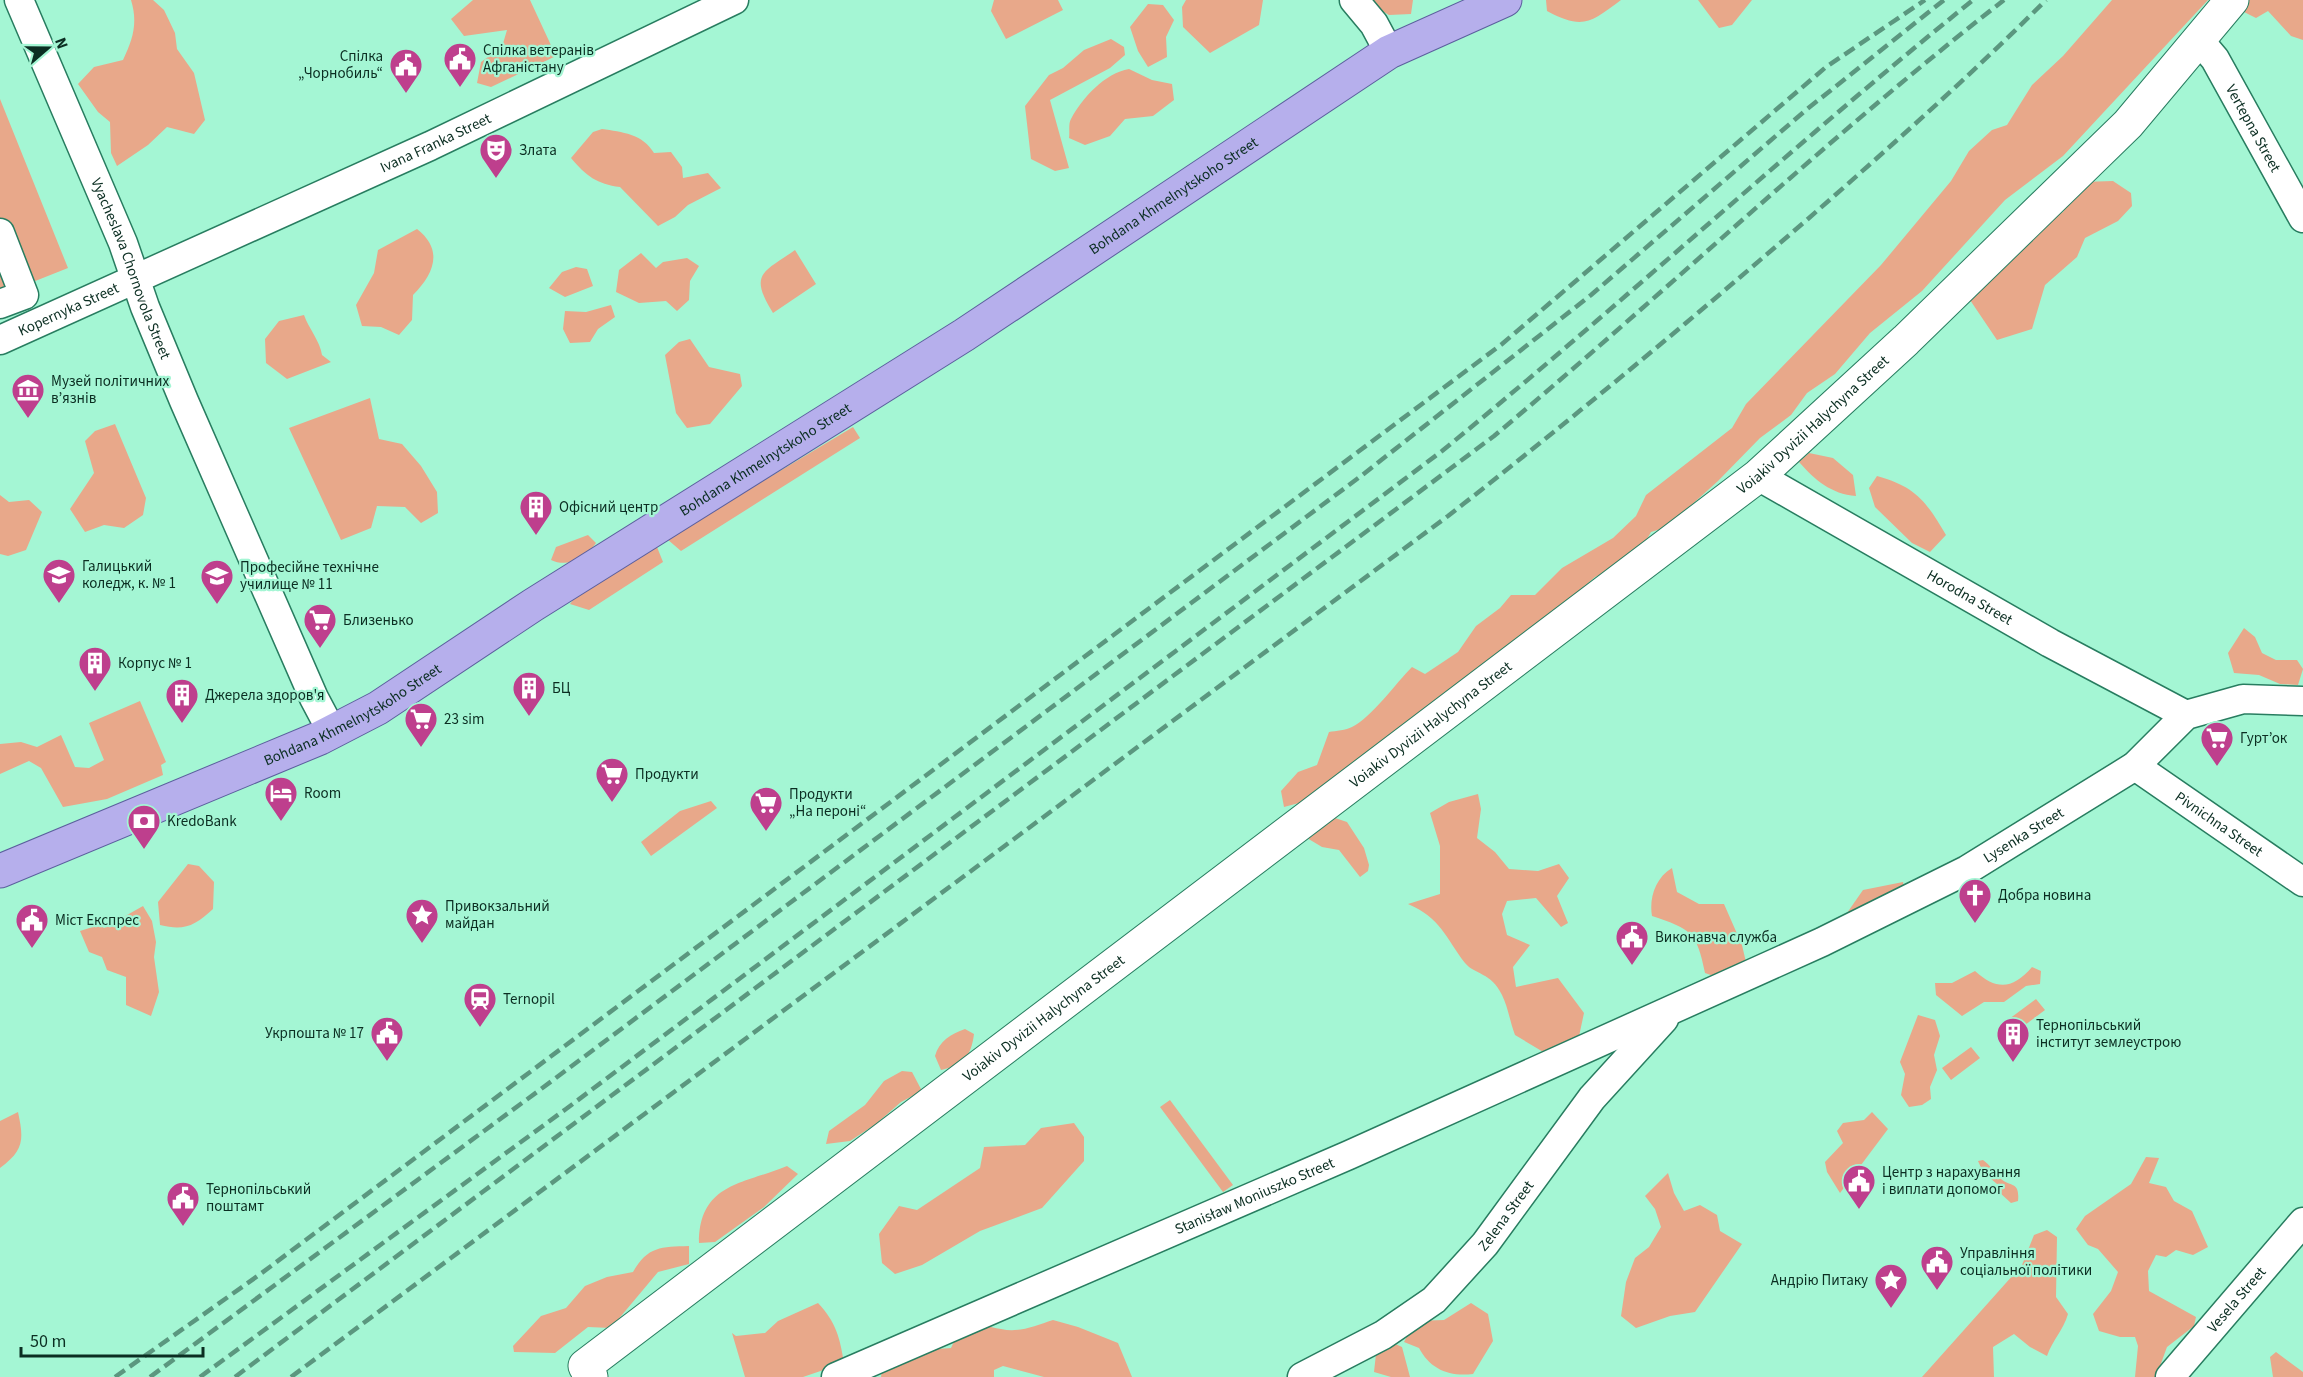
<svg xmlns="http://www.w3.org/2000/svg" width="2303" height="1377" font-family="'Source Sans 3',sans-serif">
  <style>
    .green { fill: #e8a88a }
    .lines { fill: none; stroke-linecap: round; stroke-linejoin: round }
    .street-casing { stroke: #287d60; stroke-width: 31 }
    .secondary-casing { stroke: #287d60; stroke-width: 35 }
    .primary-casing { stroke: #5b5f9d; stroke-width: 35 }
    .street { stroke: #fff; stroke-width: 28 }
    .secondary { stroke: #fff; stroke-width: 33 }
    .primary { stroke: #b6afec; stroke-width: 33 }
    .rail { stroke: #5b977f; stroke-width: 4.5; stroke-dasharray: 12 6; stroke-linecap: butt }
    .labels { text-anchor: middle; stroke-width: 4.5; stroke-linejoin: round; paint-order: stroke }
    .poi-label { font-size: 15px; fill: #0b2e22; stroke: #a4f6d4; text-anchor: start }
    .street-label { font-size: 15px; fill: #0b2e22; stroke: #a4f6d4 }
  </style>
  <rect width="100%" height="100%" fill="#a4f6d4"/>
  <!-- green -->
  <path class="green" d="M131 0H153L164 10 175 33 177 49 194 73 205 120 194 134 167 127 148 145 117 166 111 153 110 122 98 112 78 84 94 67 123 60C133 39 138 23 131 0Z
    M473 0H530L556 56 491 87 477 83 481 62 502 47 507 30 464 36 451 19Z
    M994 0H1058L1063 10 1006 39 991 11Z
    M1186 0H1263L1259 25 1210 53 1183 27 1182 7Z
    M1364 0H1413L1411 14 1389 15Z
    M1546 0H1621C1590 23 1583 30 1547 11Z
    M1698 0H1752L1732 25 1719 28Z
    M2112 0H2208L2063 156 2005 200 1922 291 1870 333 1835 374 1807 393 1791 415 1760 438 1718 481 1667 527 1651 532 1636 559 1595 577 1554 614 1310 800 1284 807 1281 791 1298 772 1317 765 1329 732C1336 731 1346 730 1352 727 1371 718 1396 683 1412 667L1425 674 1458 652 1476 626 1500 608 1511 595H1535L1562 568 1613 538 1636 516 1646 495 1732 428 1746 404 1881 265 1951 181 1969 151 1992 130 2007 125 2032 85 2063 56Z
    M2239 0H2303V40L2291 36 2268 11 2256 18 2242 11Z
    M1148 4 1163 5 1174 20 1166 37 1167 57 1148 67 1138 51 1130 27Z
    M1111 39 1124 47 1125 55 1110 68 1050 100 1069 168 1055 171 1031 159 1025 106 1049 75 1063 68 1084 50Z
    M1129 69 1152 80 1172 84 1174 100 1153 116 1125 119 1110 136 1085 145 1069 138C1070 132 1068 124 1071 119 1082 98 1105 73 1129 69Z
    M0 99 68 268 0 295Z
    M602 129C622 132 643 134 654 153L671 152 682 167 683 178 708 173 721 188 688 205 675 217 658 226 620 187C597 184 586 176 571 158L593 132Z
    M2113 181 2131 193 2132 206 2118 221 2085 238 2077 257 2045 285 2032 329 1997 340 1970 300 1995 247 2063 212 2082 182Z
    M417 229C444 250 434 274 413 295L412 320 399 335 381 327 362 326 356 305 374 273 378 250Z
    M795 250 816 284 773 313C749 274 762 273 795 250Z
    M641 253 656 268 663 262 687 258 699 266 690 281 689 300 677 311 666 301 639 303 616 292 619 270Z
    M576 267 587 269 593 286 565 297 549 288 562 272Z
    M611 305 615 317 598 329 590 342 570 343 563 329 565 311 586 312Z
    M304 315C309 329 320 341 322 355L331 362 287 379 266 363 265 339 279 321Z
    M690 339 709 367 740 374 742 386 710 424 687 428 676 413 665 355 679 342Z
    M370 398 379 439 402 444 421 466 437 492 438 513 421 523 405 507 377 506 371 528 341 540 289 428Z
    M115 424 146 498 143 515 124 528 104 525 85 532 70 509 94 473 85 441 95 431Z
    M853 427 860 438 681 551 667 539Z
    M1809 453 1833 458 1853 475 1856 496C1831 494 1815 480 1799 462Z
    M1877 476C1916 487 1926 501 1946 535L1930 552 1912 543 1875 507 1869 488Z
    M0 495 9 502 29 500 42 512 26 550 8 556 0 554Z
    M588 535 596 543C586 558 568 568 551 560L556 547Z
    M657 547 663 562 589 610 570 604 583 587Z
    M2244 628 2255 637 2262 653 2276 660H2297L2303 669 2298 685 2280 684 2259 675 2234 673 2228 653Z
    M140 701 166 762 161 765 163 775 107 799 63 807 41 768 29 761 0 774V744L21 742 37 747 61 735 75 767 89 768 104 760 89 723Z
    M1478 794 1481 809 1477 838 1495 852 1509 869 1538 871 1559 864 1569 878 1557 896 1568 923 1561 927 1536 898 1507 901 1502 914 1507 935 1530 945 1513 967 1516 987 1558 978 1584 1013 1578 1041 1550 1056 1515 1035C1510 1022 1508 1007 1502 995 1491 972 1475 975 1465 963 1445 937 1441 918 1408 904L1440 894V846L1430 813 1449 802Z
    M711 801 717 808 651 856 641 842 680 811Z
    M1332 817 1347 822 1364 848 1369 865 1368 871 1360 877 1339 850 1322 847 1307 838Z
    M188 864 199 866 214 882 213 909C195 926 184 931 160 925L158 902Z
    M1672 868 1677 892 1699 904H1724L1742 945 1748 971 1728 981 1705 973C1697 932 1691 929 1652 916 1649 899 1655 878 1672 868Z
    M1903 882 1906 895 1844 922 1847 913 1863 890Z
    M143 906 152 921 156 942 154 957 159 992 151 1016 126 1005V977L107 970 102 957 89 952 80 931 99 925 104 928Z
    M2032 967 2041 971 2040 984 2026 986 2004 1002H1984L1962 1016 1936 995 1935 983H1952L1975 971C1997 991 2013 989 2032 967Z
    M2036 999 2045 1010 2013 1034 2005 1022Z
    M1918 1015 1935 1020 1940 1036 1934 1055 1937 1070 1930 1087 1931 1099 1922 1105 1909 1107 1901 1095 1905 1074 1900 1062Z
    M965 1029 974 1034C971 1057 963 1065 941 1070L935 1056C939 1041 951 1034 965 1029Z
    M1971 1047 1980 1058 1951 1080 1942 1068Z
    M902 1071 912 1072 922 1091 901 1102 876 1124 850 1141 826 1144 829 1131 865 1105 884 1081Z
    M1170 1100 1233 1185 1223 1192 1160 1107Z
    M18 1112C24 1140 24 1150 0 1168V1121Z
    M1872 1112 1888 1129 1840 1193 1827 1172 1825 1162 1843 1143 1837 1131 1843 1123 1864 1120Z
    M1074 1123 1084 1137V1161L1042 1208 980 1231 922 1265 895 1274 882 1263 879 1234 899 1206 917 1210 980 1168 984 1147 1025 1145 1041 1128Z
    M2146 1157 2159 1158 2149 1183 2166 1187 2174 1201 2192 1211 2208 1247 2193 1255 2176 1250 2166 1257 2156 1255 2148 1271 2149 1291 2196 1317 2194 1326 2167 1347 2156 1377H2135L2138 1346 2135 1337H2120L2099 1331 2093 1314 2111 1291 2118 1272 2098 1249 2088 1245 2076 1229 2085 1216 2131 1184Z
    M1983 1160C1990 1165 1994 1172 2000 1178 2010 1188 2020 1180 2018 1201L2011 1203 1999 1192 1997 1184 1983 1172 1978 1161Z
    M787 1166 798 1174 764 1207 715 1242 699 1243C699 1183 744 1184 787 1166Z
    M1668 1173 1674 1193 1684 1211 1700 1205 1717 1215 1720 1231 1742 1244 1695 1312 1670 1316 1636 1328 1621 1316 1626 1282 1635 1258 1649 1247 1661 1227 1655 1209 1645 1196Z
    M2047 1230 2057 1237 2056 1297 2068 1314C2063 1331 2053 1339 2047 1356L2030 1347 2014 1334 1993 1347 1994 1377H1922L2022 1265 2034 1235Z
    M689 1246V1264L658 1272 611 1328 588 1327 555 1353 514 1352 513 1346 541 1316 566 1308 585 1286 607 1277 633 1272C648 1246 661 1247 689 1246Z
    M818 1303C836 1322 840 1338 844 1363L803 1377H745L732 1333 736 1336 765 1333 778 1321Z
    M1471 1303 1488 1314 1493 1341 1473 1374C1449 1377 1430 1369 1419 1348L1404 1342 1415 1321 1444 1320Z
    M1053 1320 1078 1327 1118 1343 1132 1377H1044L1003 1366 994 1370V1377H881L883 1361 924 1350 951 1348 963 1322C978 1321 987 1327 1001 1329 1019 1333 1035 1326 1053 1320Z
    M1389 1341 1402 1347 1410 1377H1391L1374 1372 1376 1354Z
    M2276 1352 2303 1372V1377H2273L2270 1357Z"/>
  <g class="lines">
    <defs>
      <g id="street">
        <path id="s1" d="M19 0 123 243 145 307 184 401 314 698 332 732"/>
        <path d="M1354 0 1374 24 1389 52"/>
        <path id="s2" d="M2199 40 2215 59 2303 218"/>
        <path d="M0 233 24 295 0 304"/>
        <path id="s3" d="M0 340 430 146 734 0"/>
        <path id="s4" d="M1758 476 2050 643 2186 715"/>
        <path id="s5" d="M2135 766 2303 882"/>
        <path id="s6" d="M836 1377 1349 1155 1822 942 1967 870 2135 766 2186 715 2243 699 2303 701"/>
        <path id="s7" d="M1302 1377 1383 1335 1434 1300 1485 1244 1592 1098 1664 1019"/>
        <path id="s8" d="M2170 1377 2303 1222"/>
      </g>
      <g id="secondary">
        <path id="s9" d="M591 1377 585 1366 1758 476 1906 340 2128 124 2232 0"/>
      </g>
      <g id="primary">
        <path id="s10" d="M0 871 320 738 378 708 533 605 964 335 1389 52 1505 0"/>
      </g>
    </defs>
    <!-- street casing -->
    <use href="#street" class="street-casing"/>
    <!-- secondary casing -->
    <use href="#secondary" class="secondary-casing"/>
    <!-- primary casing -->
    <use href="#primary" class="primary-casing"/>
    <!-- street -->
    <use href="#street" class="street"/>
    <!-- secondary -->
    <use href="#secondary" class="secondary"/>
    <!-- primary -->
    <use href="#primary" class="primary"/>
    <!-- rail -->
    <path class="rail" d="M115 1377 259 1275 1502 344 1826 67 1925 0
      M150 1377 541 1089 1361 476 1591 295 1806 110 1944 0
      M200 1377 566 1109 1442 451C1622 304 1792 146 1973 0
      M235 1377 1494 436C1665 293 1828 137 2004 0
      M291 1377 1448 516C1571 420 1691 320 1809 218 1890 147 1970 76 2046 0"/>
  </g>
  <!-- icons -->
  <defs>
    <symbol id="civic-pin" viewBox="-11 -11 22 30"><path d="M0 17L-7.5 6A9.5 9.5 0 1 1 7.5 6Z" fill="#be3f8d" stroke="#a4f6d4"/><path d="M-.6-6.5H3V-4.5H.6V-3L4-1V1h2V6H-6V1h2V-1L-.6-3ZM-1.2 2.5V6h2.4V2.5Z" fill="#fff"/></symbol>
    <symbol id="theatre-pin" viewBox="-11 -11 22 30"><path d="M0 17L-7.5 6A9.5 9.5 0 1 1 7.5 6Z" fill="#be3f8d" stroke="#a4f6d4"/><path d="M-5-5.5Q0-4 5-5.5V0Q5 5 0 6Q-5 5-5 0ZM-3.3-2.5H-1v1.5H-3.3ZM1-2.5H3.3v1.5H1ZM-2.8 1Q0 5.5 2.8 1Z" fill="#fff"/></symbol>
    <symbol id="museum-pin" viewBox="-11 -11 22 30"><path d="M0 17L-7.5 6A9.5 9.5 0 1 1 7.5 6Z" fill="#be3f8d" stroke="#a4f6d4"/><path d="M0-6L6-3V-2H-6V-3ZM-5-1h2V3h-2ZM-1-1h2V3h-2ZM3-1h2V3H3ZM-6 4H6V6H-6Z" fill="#fff"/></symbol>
    <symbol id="building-pin" viewBox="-11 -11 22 30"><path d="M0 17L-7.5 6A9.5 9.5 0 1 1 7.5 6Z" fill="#be3f8d" stroke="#a4f6d4"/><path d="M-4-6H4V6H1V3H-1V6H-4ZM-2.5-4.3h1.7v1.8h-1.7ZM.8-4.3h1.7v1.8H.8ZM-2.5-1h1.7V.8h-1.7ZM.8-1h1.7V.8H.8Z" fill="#fff"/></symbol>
    <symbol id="university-pin" viewBox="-11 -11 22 30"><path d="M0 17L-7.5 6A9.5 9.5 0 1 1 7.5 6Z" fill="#be3f8d" stroke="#a4f6d4"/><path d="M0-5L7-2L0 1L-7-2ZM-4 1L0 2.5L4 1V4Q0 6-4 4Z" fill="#fff"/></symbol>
    <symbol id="supermarket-pin" viewBox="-11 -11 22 30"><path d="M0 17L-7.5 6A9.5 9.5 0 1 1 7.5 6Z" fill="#be3f8d" stroke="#a4f6d4"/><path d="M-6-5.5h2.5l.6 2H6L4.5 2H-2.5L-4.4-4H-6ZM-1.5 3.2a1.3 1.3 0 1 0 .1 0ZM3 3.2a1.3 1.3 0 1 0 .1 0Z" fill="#fff"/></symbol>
    <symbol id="hotel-pin" viewBox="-11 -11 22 30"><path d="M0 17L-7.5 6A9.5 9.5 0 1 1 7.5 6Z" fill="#be3f8d" stroke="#a4f6d4"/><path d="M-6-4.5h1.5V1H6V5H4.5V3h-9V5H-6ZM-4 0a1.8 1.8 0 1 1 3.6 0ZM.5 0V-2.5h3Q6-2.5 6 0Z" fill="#fff"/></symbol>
    <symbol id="bank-pin" viewBox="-11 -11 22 30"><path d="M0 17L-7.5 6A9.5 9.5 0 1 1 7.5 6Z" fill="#be3f8d" stroke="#a4f6d4"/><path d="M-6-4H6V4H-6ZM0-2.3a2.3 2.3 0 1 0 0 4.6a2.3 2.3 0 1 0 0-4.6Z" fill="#fff"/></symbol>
    <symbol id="church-pin" viewBox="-11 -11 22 30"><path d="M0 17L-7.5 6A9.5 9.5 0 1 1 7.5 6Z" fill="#be3f8d" stroke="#a4f6d4"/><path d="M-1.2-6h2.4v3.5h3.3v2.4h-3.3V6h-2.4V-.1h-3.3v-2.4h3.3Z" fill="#fff"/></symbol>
    <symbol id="sight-pin" viewBox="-11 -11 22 30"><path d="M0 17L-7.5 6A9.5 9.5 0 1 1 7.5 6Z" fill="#be3f8d" stroke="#a4f6d4"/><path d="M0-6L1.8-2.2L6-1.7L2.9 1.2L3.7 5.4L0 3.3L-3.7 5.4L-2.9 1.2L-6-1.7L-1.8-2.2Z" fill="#fff"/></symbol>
    <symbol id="station-pin" viewBox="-11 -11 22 30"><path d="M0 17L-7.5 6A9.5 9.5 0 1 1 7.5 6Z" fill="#be3f8d" stroke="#a4f6d4"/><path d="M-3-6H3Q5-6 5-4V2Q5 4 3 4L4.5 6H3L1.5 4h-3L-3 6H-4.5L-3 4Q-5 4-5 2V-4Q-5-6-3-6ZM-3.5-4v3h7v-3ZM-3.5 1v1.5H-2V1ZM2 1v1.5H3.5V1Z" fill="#fff"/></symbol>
  </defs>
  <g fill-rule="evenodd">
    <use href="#civic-pin" x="441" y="40" width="38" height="52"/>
    <use href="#civic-pin" x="387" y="46" width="38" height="52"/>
    <use href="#theatre-pin" x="477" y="131" width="38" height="52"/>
    <use href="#museum-pin" x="9" y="371" width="38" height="52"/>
    <use href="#building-pin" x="517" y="488" width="38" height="52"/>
    <use href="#university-pin" x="40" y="556" width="38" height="52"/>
    <use href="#university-pin" x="198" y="557" width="38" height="52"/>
    <use href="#supermarket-pin" x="301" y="601" width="38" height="52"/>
    <use href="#building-pin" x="76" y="644" width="38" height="52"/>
    <use href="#building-pin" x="510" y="669" width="38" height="52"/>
    <use href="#building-pin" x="163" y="676" width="38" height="52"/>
    <use href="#supermarket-pin" x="402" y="700" width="38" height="52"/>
    <use href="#supermarket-pin" x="2198" y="719" width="38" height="52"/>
    <use href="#supermarket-pin" x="593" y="755" width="38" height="52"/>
    <use href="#hotel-pin" x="262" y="774" width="38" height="52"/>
    <use href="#supermarket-pin" x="747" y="784" width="38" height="52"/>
    <use href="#bank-pin" x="125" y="802" width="38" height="52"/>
    <use href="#church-pin" x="1956" y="876" width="38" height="52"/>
    <use href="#sight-pin" x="403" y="896" width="38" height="52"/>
    <use href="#civic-pin" x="13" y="901" width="38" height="52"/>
    <use href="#civic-pin" x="1613" y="918" width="38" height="52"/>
    <use href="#station-pin" x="461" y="980" width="38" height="52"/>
    <use href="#civic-pin" x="368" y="1014" width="38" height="52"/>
    <use href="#building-pin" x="1994" y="1015" width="38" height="52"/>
    <use href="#civic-pin" x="1840" y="1162" width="38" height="52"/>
    <use href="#civic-pin" x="164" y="1179" width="38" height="52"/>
    <use href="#civic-pin" x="1918" y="1243" width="38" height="52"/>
    <use href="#sight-pin" x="1872" y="1261" width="38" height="52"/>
  </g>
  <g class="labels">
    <!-- poi labels -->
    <g class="poi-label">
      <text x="483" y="55">Спілка ветеранів<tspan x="483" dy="17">Афганістану</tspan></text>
      <text x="383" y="61" text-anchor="end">Спілка<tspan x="383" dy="17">„Чорнобиль“</tspan></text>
      <text x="519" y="155">Злата</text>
      <text x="51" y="386">Музей політичних<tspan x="51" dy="17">в’язнів</tspan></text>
      <text x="559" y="512">Офісний центр</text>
      <text x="82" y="571">Галицький<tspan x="82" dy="17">коледж, к. № 1</tspan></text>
      <text x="240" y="572">Професійне технічне<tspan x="240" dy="17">училище № 11</tspan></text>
      <text x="343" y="625">Близенько</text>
      <text x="118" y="668">Корпус № 1</text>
      <text x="552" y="693">БЦ</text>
      <text x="205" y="700">Джерела здоров'я</text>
      <text x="444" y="724">23 sim</text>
      <text x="2240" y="743">Гурт’ок</text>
      <text x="635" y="779">Продукти</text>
      <text x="304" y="798">Room</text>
      <text x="789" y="799">Продукти<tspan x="789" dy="17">„На пероні“</tspan></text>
      <text x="167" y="826">KredoBank</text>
      <text x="1998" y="900">Добра новина</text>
      <text x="445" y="911">Привокзальний<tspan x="445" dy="17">майдан</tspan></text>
      <text x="55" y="925">Міст Експрес</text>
      <text x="1655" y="942">Виконавча служба</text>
      <text x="503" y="1004">Ternopil</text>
      <text x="2036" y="1030">Тернопільський<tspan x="2036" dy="17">інститут землеустрою</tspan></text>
      <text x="364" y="1038" text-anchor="end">Укрпошта № 17</text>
      <text x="1882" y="1177">Центр з нарахування<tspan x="1882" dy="17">і виплати допомог</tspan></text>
      <text x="206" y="1194">Тернопільський<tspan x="206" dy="17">поштамт</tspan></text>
      <text x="1960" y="1258">Управління<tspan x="1960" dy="17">соціальної політики</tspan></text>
      <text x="1868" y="1285" text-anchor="end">Андрію Питаку</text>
    </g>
    <!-- street labels -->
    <g class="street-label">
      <text dy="5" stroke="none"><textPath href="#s2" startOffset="104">Vertepna Street</textPath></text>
      <text dy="5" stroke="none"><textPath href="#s3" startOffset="478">Ivana Franka Street</textPath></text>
      <text dy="5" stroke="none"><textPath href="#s10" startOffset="1358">Bohdana Khmelnytskoho Street</textPath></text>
      <text dy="5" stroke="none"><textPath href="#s1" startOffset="291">Vyacheslava Chornovola Street</textPath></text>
      <text dy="5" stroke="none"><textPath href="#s3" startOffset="75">Kopernyka Street</textPath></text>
      <text dy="5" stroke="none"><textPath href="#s9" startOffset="1560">Voiakiv Dyvizii Halychyna Street</textPath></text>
      <text dy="5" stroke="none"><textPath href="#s10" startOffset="872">Bohdana Khmelnytskoho Street</textPath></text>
      <text dy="5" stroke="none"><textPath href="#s4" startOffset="244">Horodna Street</textPath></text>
      <text dy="5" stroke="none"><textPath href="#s10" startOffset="386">Bohdana Khmelnytskoho Street</textPath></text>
      <text dy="5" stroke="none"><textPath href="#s9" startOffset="1074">Voiakiv Dyvizii Halychyna Street</textPath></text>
      <text dy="5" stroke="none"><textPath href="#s5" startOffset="102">Pivnichna Street</textPath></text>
      <text dy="5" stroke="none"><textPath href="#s6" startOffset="1306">Lysenka Street</textPath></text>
      <text dy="5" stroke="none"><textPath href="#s9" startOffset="588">Voiakiv Dyvizii Halychyna Street</textPath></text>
      <text dy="5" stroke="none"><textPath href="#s6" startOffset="456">Stanisław Moniuszko Street</textPath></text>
      <text dy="5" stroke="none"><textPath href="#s7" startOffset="264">Zelena Street</textPath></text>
      <text dy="5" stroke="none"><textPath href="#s8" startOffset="102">Vesela Street</textPath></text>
    </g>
  </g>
  <!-- north arrow -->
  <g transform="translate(48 48) rotate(70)" stroke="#a4f6d4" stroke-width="4.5" paint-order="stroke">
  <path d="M0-4.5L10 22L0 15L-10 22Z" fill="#0b2e22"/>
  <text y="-9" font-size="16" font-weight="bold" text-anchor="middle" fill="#0b2e22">N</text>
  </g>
  <!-- scale -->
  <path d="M21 1347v9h182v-9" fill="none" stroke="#0b2e22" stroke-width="3"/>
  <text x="30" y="1347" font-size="18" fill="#0b2e22" stroke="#a4f6d4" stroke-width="4.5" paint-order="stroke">50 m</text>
</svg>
